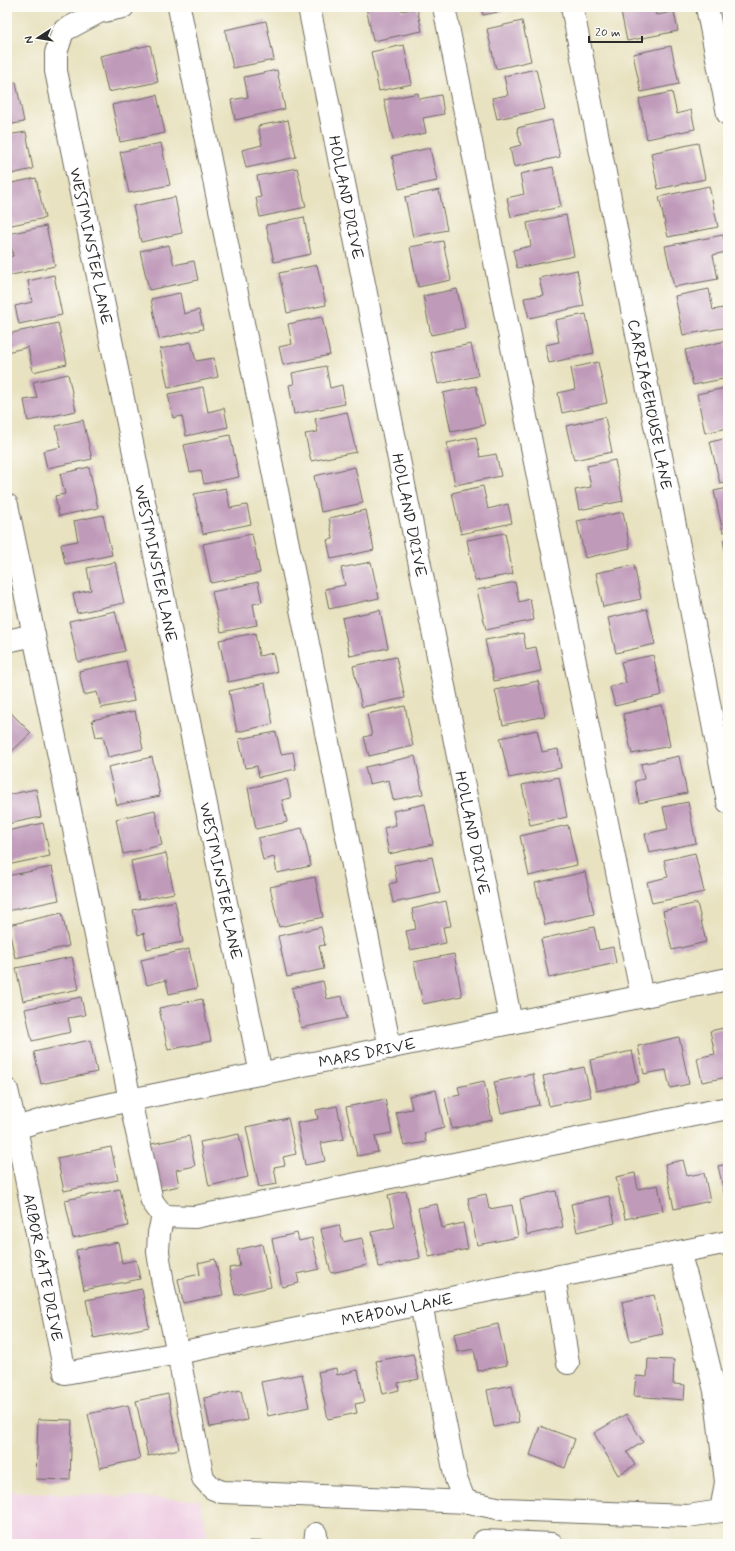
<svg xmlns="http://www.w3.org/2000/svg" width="735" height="1551" font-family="Mynerve,sans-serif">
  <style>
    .built { fill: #f0d0e4 }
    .building { fill: #bf9ab9 }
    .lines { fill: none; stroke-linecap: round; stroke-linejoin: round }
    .minor-casing { stroke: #6d6b5f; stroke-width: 24 }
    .minor { stroke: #fff; stroke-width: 22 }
    .labels { text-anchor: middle; stroke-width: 3.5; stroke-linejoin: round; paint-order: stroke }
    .street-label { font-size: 16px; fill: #2b2b2b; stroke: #fdfcf7 }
  </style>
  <rect width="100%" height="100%" fill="#fdfcf7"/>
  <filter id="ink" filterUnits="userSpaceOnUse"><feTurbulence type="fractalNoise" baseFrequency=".025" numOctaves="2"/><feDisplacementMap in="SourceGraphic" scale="8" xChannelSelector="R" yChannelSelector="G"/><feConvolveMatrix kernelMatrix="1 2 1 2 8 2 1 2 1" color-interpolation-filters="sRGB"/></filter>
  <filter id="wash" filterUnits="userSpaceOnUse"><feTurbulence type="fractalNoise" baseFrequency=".012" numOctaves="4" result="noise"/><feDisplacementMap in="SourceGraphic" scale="16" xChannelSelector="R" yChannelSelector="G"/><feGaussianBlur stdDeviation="0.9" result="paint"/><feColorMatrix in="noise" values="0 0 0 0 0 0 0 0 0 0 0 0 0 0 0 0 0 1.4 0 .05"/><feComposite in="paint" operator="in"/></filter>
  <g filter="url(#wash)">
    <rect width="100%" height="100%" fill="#e8e2c0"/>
    <!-- built -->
    <path class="built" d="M7 1491 200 1500 209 1544H7Z"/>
    <g id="blocks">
      <!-- building -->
      <path class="building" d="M366 7H401L402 11 417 8 422 31 373 41Z
        M481 7H519V8L483 15Z
        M620 7H654L656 15 674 12 678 31 627 41Z
        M266 21 274 60 233 68 225 30Z
        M522 21 531 61 496 69 487 29Z
        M150 45 158 82 108 92 100 56Z
        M404 45 412 84 379 91 371 52Z
        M671 46 679 84 641 92 633 54Z
        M536 69 545 109 497 119 492 98 508 95 504 76Z
        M277 70 285 109 235 120 231 100 248 97 244 77Z
        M16 82 24 122 7 125V84Z
        M672 92 677 114 691 110 695 129 647 139 639 99Z
        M418 93 419 99 441 95 444 114 423 118 426 133 393 140 384 100Z
        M157 95 165 133 120 142 112 105Z
        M288 120 296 157 246 168 242 150 262 145 258 126Z
        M552 120 560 157 514 167 510 148 521 145 517 128Z
        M26 132 33 169 7 175V135Z
        M161 143 170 185 129 193 120 152Z
        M698 143 705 179 658 189 651 153Z
        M430 148 437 181 399 189 392 156Z
        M553 167 561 207 511 217 507 198 524 194 520 174Z
        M297 168 306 207 260 217 256 198 261 197 257 176Z
        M36 178 45 218 7 226V184Z
        M709 186 718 227 668 237 659 197Z
        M439 190 447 230 413 237 405 197Z
        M175 197 182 233 141 242 133 206Z
        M566 215 574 256 517 268 513 250 531 246 527 223Z
        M304 217 311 254 274 262 266 225Z
        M46 226 55 266 7 276V257L13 256 8 234Z
        M723 235 726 252 713 255 718 279 674 287 665 246Z
        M443 241 451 280 418 287 410 247Z
        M169 245 174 265 194 261 198 280 149 290 140 251Z
        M317 265 326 305 287 313 279 273Z
        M577 270 584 306 529 318 524 298 543 295 539 278Z
        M54 275 62 315 19 324 15 306 32 302 28 281Z
        M457 289 465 328 431 335 423 296Z
        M709 289 713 310 728 307V327L683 335 675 296Z
        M180 293 184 314 199 310 203 329 159 339 151 299Z
        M586 314 594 353 549 363 545 345 559 342 555 320Z
        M322 317 330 355 283 365 279 347 292 344 288 324Z
        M58 323 67 364 33 372 28 347 7 352V334Z
        M726 341 728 349V378L693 385 685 350Z
        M191 342 196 361 214 358 218 377 168 388 160 349Z
        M471 344 478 376 438 384 431 352Z
        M598 362 607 403 562 413 558 393 575 389 571 368Z
        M326 366 330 388 342 385 345 404 294 414 289 385 294 384 292 373Z
        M68 374 76 411 28 421 24 400 37 398 33 382Z
        M476 386 485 425 451 432 443 393Z
        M203 387 208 412 224 408 228 427 186 436 182 416 173 418 168 394Z
        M725 388 728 402V428L705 433 697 394Z
        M347 412 356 452 311 461 305 434 318 432 315 419Z
        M605 417 612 452 574 460 566 426Z
        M83 420 92 459 47 468 43 451 61 447 56 426Z
        M230 435 239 477 204 484 201 470 190 472 184 445Z
        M476 437 480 457 496 454 501 476 455 485 447 443Z
        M728 438V481L720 483 710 442Z
        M615 460 623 501 579 510 575 490 591 487 587 466Z
        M89 467 98 508 59 516 55 496 65 494 60 474Z
        M355 467 363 503 321 512 314 476Z
        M483 486 488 509 508 504 512 523 461 534 452 493Z
        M226 488 230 508 247 505 251 524 203 534 194 494Z
        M728 488V531L723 532 714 491Z
        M366 510 374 550 331 559 327 540 333 539 329 518Z
        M623 512 630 548 585 558 577 521Z
        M103 515 112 555 65 564 61 544 78 541 74 521Z
        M505 533 513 574 475 581 467 540Z
        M252 534 260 573 211 583 203 544Z
        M728 539V561H727L723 540Z
        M115 562 124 603 77 613 73 594 91 590 87 568Z
        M371 562 379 598 329 609 325 589 345 585 341 568Z
        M634 565 641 599 603 607 596 573Z
        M258 582 262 602 253 604 257 625 221 632 212 592Z
        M515 582 519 602 530 599 534 620 486 630 477 590Z
        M647 609 655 644 616 653 608 618Z
        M380 610 388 648 350 656 342 618Z
        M115 611 125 651 78 662 69 621Z
        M255 633 259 656 273 653 277 672 228 682 219 640Z
        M523 633 526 649 536 647 541 671 494 681 485 640Z
        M653 655 662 695 615 706 610 687 626 683 621 662Z
        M396 657 405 698 362 707 353 666Z
        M126 661 134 701 101 708 97 692 84 695 79 671Z
        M538 681 545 716 503 725 495 690Z
        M265 683 273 724 237 732 229 691Z
        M662 705 670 746 632 754 623 714Z
        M405 706 413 746 369 756 364 737 372 735 367 714Z
        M7 709 31 733 7 756Z
        M135 711 143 749 108 757 103 736 96 737 92 720Z
        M537 730 542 752 558 749 561 768 509 778 500 738Z
        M276 732 281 754 293 752 296 769 259 777 257 766 245 768 239 739Z
        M415 756 423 794 393 800 389 780 369 784 365 767Z
        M679 756 687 793 639 803 635 781 644 779 641 764Z
        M152 757 160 796 117 805 108 767Z
        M559 777 567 817 530 825 522 785Z
        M287 779 291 798 282 800 287 822 256 829 248 788Z
        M36 789 41 817 7 824V795Z
        M688 802 696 843 649 853 645 834 668 829 663 807Z
        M425 804 433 844 389 854 384 828 396 825 393 811Z
        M155 810 162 845 123 854 116 819Z
        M43 823 50 856 7 865V831Z
        M568 825 577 865 529 876 520 836Z
        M302 828 311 866 277 873 274 857 263 860 258 838Z
        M166 853 174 893 139 900 131 861Z
        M695 853 704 892 652 903 647 882 668 877 664 860Z
        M432 857 440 893 393 903 389 884 397 882 394 865Z
        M52 867 59 900 7 911V876Z
        M585 872 594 914 545 925 535 883Z
        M315 877 323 917 279 927 270 887Z
        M175 901 183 942 147 949 144 933 138 935 133 910Z
        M446 901 451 926 443 927 446 943 410 950 406 931 416 929 412 909Z
        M697 903 706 942 672 950 663 911Z
        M62 913 69 946 15 958 8 925Z
        M321 927 325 945 319 946 324 969 287 977 278 936Z
        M594 927 599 950 613 947 616 963 549 978 541 939Z
        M189 949 197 988 169 994 166 980 147 985 141 960Z
        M454 954 462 996 423 1004 414 962Z
        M72 957 79 989 23 1001 16 968Z
        M323 981 327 999 342 996 347 1018 301 1028 292 988Z
        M81 997 85 1015 68 1018 71 1032 32 1041 25 1009Z
        M202 999 211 1041 168 1050 159 1008Z
        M728 1027V1077L702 1082 697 1058 715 1054 710 1031Z
        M679 1037 689 1084 670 1088 666 1070 644 1074 638 1046Z
        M90 1040 97 1072 41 1084 34 1052Z
        M632 1051 639 1082 596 1091 590 1060Z
        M584 1067 591 1097 549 1106 543 1076Z
        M533 1074 539 1105 501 1113 494 1082Z
        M484 1081 492 1120 452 1129 445 1098 460 1095 458 1087Z
        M436 1090 444 1128 424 1133 426 1142 404 1146 396 1112 412 1109 409 1096Z
        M385 1099 392 1133 375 1136 378 1152 357 1156 346 1107Z
        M337 1106 344 1139 321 1143 325 1161 305 1165 297 1123 318 1119 316 1110Z
        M288 1118 296 1154 283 1157 285 1165 274 1167 277 1184 259 1187 246 1127Z
        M239 1134 248 1177 209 1186 200 1142Z
        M189 1136 195 1166 176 1170 179 1186 157 1191 147 1145Z
        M111 1147 118 1180 64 1191 57 1158Z
        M683 1160 687 1176 704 1173 710 1201 674 1209 665 1164Z
        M728 1164V1196L725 1197 718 1166Z
        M635 1173 638 1189 658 1185 663 1211 625 1219 616 1177Z
        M120 1189 128 1226 73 1238 65 1200Z
        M406 1191 420 1258 379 1267 372 1232 395 1227 388 1195Z
        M556 1191 563 1227 527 1235 520 1199Z
        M486 1194 489 1209 512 1205 518 1237 477 1245 468 1198Z
        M609 1196 615 1223 577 1232 571 1204Z
        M437 1204 442 1228 463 1223 468 1249 429 1257 418 1208Z
        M339 1225 343 1242 362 1238 367 1265 331 1273 321 1229Z
        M297 1233 299 1241 312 1238 319 1269 297 1274 299 1283 282 1287 272 1239Z
        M118 1242 122 1263 136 1260 140 1279 84 1290 76 1250Z
        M262 1244 271 1287 235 1295 229 1268 240 1266 237 1250Z
        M215 1259 223 1295 183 1303 178 1279 200 1274 198 1263Z
        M142 1289 149 1327 94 1338 86 1300Z
        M654 1295 663 1334 630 1341 622 1302Z
        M498 1324 507 1365 478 1371 474 1349 458 1352 454 1334Z
        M413 1354 419 1379 398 1383 399 1390 383 1394 376 1361Z
        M648 1359 674 1360 673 1384 685 1385 684 1400 634 1396 636 1376 647 1377Z
        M336 1368 337 1375 358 1370 365 1402 355 1404 357 1413 328 1419 318 1372Z
        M302 1374 309 1407 268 1416 261 1382Z
        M512 1385 519 1422 494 1427 487 1390Z
        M241 1390 247 1420 210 1427 204 1398Z
        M168 1394 179 1449 148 1456 136 1401Z
        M128 1405 140 1459 100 1468 88 1414Z
        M626 1414 643 1442 627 1452 635 1465 618 1475 594 1433Z
        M38 1419 72 1420 70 1480 36 1479Z
        M540 1426 575 1439 565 1468 530 1455Z
        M249 1541 283 1542V1544H249Z"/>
    </g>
  </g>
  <g filter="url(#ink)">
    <use href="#blocks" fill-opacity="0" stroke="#6d6b5f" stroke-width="1"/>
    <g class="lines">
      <defs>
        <g id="minor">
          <path id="s1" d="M123 7 99 12 63 31 56 53V71L261 1074"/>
          <path d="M179 7 390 1048"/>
          <path id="s2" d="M309 7 511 1023"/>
          <path d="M444 7 642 997"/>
          <path id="s3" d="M572 7 676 531 728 802"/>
          <path d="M707 7 728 114"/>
          <path d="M7 505 130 1100 152 1201 163 1216 159 1233 158 1252 163 1284 178 1353 203 1478 212 1488 222 1492 468 1502"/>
          <path d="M7 641 34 635"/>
          <path id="s4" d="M7 1090 16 1128 65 1373 173 1354 728 1242"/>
          <path id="s5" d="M7 1132 16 1128 49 1118 130 1100 728 979"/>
          <path d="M163 1216 195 1217 728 1108"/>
          <path d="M554 1277 568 1363"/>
          <path d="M421 1304 456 1479 463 1497 468 1502 502 1509 688 1516 721 1511 726 1482 715 1391 693 1300 679 1252"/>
          <path d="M315 1544 316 1534"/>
          <path d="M483 1544 484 1541 552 1544"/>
        </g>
      </defs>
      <!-- minor casing -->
      <use href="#minor" class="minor-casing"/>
      <!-- minor -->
      <use href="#minor" class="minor"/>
    </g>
  </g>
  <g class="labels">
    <!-- street labels -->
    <g class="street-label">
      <text dy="6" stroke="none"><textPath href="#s2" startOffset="194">HOLLAND DRIVE</textPath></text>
      <text dy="6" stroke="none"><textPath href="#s1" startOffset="285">WESTMINSTER LANE</textPath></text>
      <text dy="6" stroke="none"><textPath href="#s3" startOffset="405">CARRIAGEHOUSE LANE</textPath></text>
      <text dy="6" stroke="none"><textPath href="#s2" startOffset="518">HOLLAND DRIVE</textPath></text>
      <text dy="6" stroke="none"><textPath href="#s1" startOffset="609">WESTMINSTER LANE</textPath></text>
      <text dy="6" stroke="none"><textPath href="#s2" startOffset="842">HOLLAND DRIVE</textPath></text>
      <text dy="6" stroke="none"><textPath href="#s1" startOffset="933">WESTMINSTER LANE</textPath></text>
      <text dy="6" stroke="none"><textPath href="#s5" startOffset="369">MARS DRIVE</textPath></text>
      <text dy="6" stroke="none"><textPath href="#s4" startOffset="181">ARBOR GATE DRIVE</textPath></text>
      <text dy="6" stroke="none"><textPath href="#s4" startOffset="627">MEADOW LANE</textPath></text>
    </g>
  </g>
  <!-- margin -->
  <rect width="735" height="1551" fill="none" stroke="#fdfcf7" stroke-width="24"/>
  <!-- north arrow -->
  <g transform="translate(38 38) rotate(258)" stroke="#fdfcf7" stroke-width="3" paint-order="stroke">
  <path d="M0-3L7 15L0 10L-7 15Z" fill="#2b2b2b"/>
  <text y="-6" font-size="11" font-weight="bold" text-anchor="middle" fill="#2b2b2b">N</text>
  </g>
  <!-- scale -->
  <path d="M589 36v6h53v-6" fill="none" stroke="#2b2b2b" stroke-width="2"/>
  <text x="595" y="36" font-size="12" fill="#2b2b2b" stroke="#fdfcf7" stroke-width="3" paint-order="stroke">20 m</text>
</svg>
